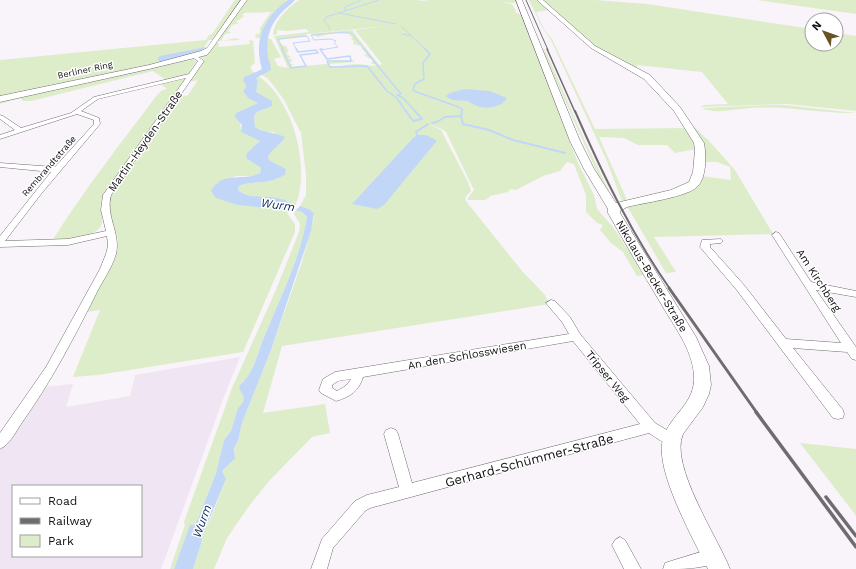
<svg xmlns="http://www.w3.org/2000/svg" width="856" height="569" font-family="'Work Sans',sans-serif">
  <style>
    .built { fill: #f0e5f2; fill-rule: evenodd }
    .green { fill: #ddedc9; fill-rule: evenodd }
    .water { fill: #c2d7f8 }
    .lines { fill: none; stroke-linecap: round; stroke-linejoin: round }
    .stream-far2 { stroke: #c2d7f8; stroke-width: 1 }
    .stream-far1 { stroke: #c2d7f8; stroke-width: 1.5 }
    .stream { stroke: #c2d7f8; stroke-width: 2 }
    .river { fill: #c2d7f8; fill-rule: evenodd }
    .minor-casing { stroke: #716c72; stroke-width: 1 }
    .secondary-casing { stroke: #716c72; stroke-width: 1 }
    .minor { fill: #fff; fill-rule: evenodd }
    .secondary { fill: #fff; fill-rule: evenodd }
    .rail-far4 { stroke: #6f6c70; stroke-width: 1 }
    .rail-far3 { stroke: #6f6c70; stroke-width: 1.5 }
    .rail-far2 { stroke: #6f6c70; stroke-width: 2 }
    .rail-far1 { stroke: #6f6c70; stroke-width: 3 }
    .rail { stroke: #6f6c70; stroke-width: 3.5 }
    .labels { text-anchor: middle; stroke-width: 3; stroke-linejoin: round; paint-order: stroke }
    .far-street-label { font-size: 9px; fill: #121013; stroke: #fff }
    .street-label { font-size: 11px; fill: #121013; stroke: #fff }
    .water-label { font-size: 12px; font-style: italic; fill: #072757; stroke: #fff }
    .near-street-label { font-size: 13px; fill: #121013; stroke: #fff }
  </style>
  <rect width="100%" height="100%" fill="#f9f3fa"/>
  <!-- built -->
  <path class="built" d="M240 357 228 386 161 569H0V449L44 387 73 384 66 407 130 396 135 375ZM13 486H141V556H13Z"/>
  <!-- green -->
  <path class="green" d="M235 0H242L212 40H209L202 50 197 53 145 66 0 97V60L206 40 209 35 212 34Z
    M245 0H290L282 6 265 26 261 38H256L255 35 260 33V28L271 12 245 13 242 15 244 16 239 20 235 21 239 23 232 25 228 31 231 33 225 34 221 41 236 38 240 40 218 41Z
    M299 0H417L424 1 428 0H515V3L501 2 512 4 516 11 515 12 521 15 578 163 594 195 597 209 613 227 645 275 637 276 623 252 611 243 600 230 603 225 597 223 586 212V195L574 164 567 162 560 171 543 176 516 190 510 189 508 192 490 196V197L485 200H468V198L474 190 446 132 442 129 429 124 441 130 468 182 471 191 466 196 465 200 522 271 545 295 549 304 282 346 263 413 325 404 330 433 312 437 269 481 249 506 227 538 214 569H193L201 544 205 527 210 520 226 479 222 471 231 461 235 453 234 450 238 441 242 423 271 350 302 262 314 218V213L309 209 300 206 306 195V175L301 133 284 100 274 86 267 78 260 74 270 70 264 52 268 48 266 44 268 43 266 38 271 39 281 57 274 59 278 66 288 68 274 36 309 32 306 29 287 31 277 30V34L273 35C274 20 288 8 299 0ZM387 26 355 30 382 64 379 65 352 30 310 34 318 37 332 33 351 34 349 36 353 37 351 39 354 41 353 44 361 46 362 49 368 54 364 55 374 61 370 63 377 65C370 67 365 64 357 64 348 64 339 67 330 67L329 64 355 62 352 60 328 62V63L326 64 291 67 293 64 289 63 293 60 288 58 291 57 287 54 288 50 286 46 281 45 283 44 280 43 279 40 307 36 306 34 286 36Z
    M529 0H538L549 10 536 12 544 29 552 39 595 129 687 128 696 149 675 153 667 145H638L624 138 599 137 627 200 622 201 606 159 551 40 542 27Z
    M541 0H595L647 4 812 29V44H836V33L856 36V111L787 104 700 107 704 105 728 104 702 72 637 65V69L597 48Z
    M757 0H856V14Z
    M249 40 253 41 255 63 250 67 254 73 249 75 243 81 247 86 248 98 258 103 255 106 244 109 240 122 241 129 260 141 256 146 249 160 261 168 260 173 254 176H236L215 184 260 206 292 210 287 213 295 224V232L243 352 98 375 73 377 100 310 87 312 107 270 116 257 118 239 108 207 115 186 180 95 186 96 188 95 198 80 189 82 204 62V59L201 56 208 52 217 43H219L218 47 250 44Z
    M542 49H544L550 61 584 139 610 193H607L600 179Z
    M193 59 196 62 146 138 104 194C97 209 103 209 102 222 102 237 63 240 52 241 84 190 121 143 157 95L161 91 167 89 159 83 166 80 153 71 31 101H23L20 98 0 104V101Z
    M257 75C292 97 311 166 296 204H291L287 201 244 195 238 190 239 186C249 181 259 184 269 181 275 180 280 177 285 175L286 169 269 160 268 157 271 150 282 142 274 132H265L255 127 254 116 257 112 272 106 256 92 258 80 254 76Z
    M769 105H785L856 113C817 114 782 104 742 109 729 110 714 114 702 108Z
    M691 124 709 141 735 170 773 234 654 237 676 272 666 273 627 206 678 195 701 176 731 180 730 167 717 162H701Z
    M296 210 302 212 307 217C300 260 279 300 263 340 256 357 254 372 240 386L244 397 243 402 238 408 231 431 224 440 216 473 198 519 194 525 190 526 174 569H170L185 525 184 522 232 388 275 292 299 232 300 224 294 214Z
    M800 443 856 449V516L851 509Z"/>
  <!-- water -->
  <path class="water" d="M266 38 268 43 266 44 268 47 265 52 267 53 265 55C268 59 272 64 270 70L260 74 257 72 262 71 264 68C260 59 257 49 261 39Z
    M206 47C195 57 175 58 160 62L157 59 160 56Z
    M254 73 257 75 254 76 258 80 256 92 272 101V106L257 112 254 116 255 127C264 133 275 132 285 137 281 145 272 148 268 157L269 160 286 169 285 175C280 177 275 180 269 181 259 184 249 181 239 186L238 190C249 200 267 195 281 199 287 200 290 204 296 204L292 210 238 205 216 198 211 191C222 170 243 182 260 173L261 168 246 158 247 153 260 141 241 132 242 125 235 117 236 113 258 103 248 98 243 91 247 86 243 81 244 77Z
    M465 89 490 91 507 98C501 108 485 110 475 105 472 104 470 102 467 101 459 100 452 102 446 96L450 93Z
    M417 135H426L436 140V142L384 205 377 209 352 204 413 138Z
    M300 206 309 209 314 213 311 231 271 350 242 423 238 441 234 449 235 458 222 471 226 479 209 520 205 527 201 544 193 569H174L190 525H194L198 519 216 473 224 440 231 431 238 408 243 402 244 397 239 388 240 385C254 373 256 357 263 340 279 300 300 260 307 217L302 212 296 210Z"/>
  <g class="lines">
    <!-- stream-far2 -->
    <path class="stream-far2" d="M345 11V7L361 0
      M339 13 396 24
      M401 26 426 50
      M330 30 329 26 324 21 326 17 379 0
      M402 34 411 36
      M283 50 278 39 307 36 310 41 293 43 297 50
      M321 50 338 47 334 43 336 41 331 39 314 40 311 35 346 32 352 34 365 50"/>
    <!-- stream-far1 -->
    <path class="stream-far1" d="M282 49 291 68 306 66 300 55 318 53 316 50 298 52 296 49
      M322 49H320L327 59 350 56 351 61H327L330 67 367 66 387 91 397 98 406 112
      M364 49 401 94 397 95 403 98 416 112
      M425 49 430 54 423 63 424 79 415 84 413 89 414 91 456 106 462 109V112"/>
    <!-- stream -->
    <path class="stream" d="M406 111 413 121 422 119 415 111
      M462 111 461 116 463 124 489 130 513 140 565 153
      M432 123 437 122 445 117 461 116
      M417 135 416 132 428 124"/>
    <!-- river -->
    <path class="river" d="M288 0H295C292 4 287 7 283 11 266 28 264 47 271 70L254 79 257 87 256 91 251 94 248 93 244 78 262 69C253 41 264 17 288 0Z"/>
    <defs>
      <path id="minor" d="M192 55H196L204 61 111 195C105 216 121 233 116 254 112 268 103 280 97 292 74 338 51 382 21 424 16 432 9 445 0 449V433L46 367 100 269 106 254 108 246 107 236 68 245 0 247V236L51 172 0 167V163L55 167 94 124V120L77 114 0 139V135L15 130 0 119V115L3 116 21 128 71 113 94 97 189 74 198 61 192 57ZM186 78 103 195 101 210 106 231 68 239 5 241 41 194 100 124 99 118 81 111 98 99Z
        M776 232 779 233 811 282 856 291V297L816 290 856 347V360L852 359 847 352 793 348 843 410 844 414 843 418 838 419 833 418 736 289 700 247 702 240 721 239 723 241 721 243 710 244V247L744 285 786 339 841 343 772 235Z
        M551 300 555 301 570 317 580 334 655 423 677 436 679 440 677 444C667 447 657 438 649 433L370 508 365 511 333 548 327 569H311L322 539 355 501 367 495 399 487 384 434 386 430 391 428 396 430 398 434 412 483 640 424 573 341 363 377C359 391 350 397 336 401L321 393 319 390 323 379 335 372 569 334 562 322 546 303ZM351 379C348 385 343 388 337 391L332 388V385L338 381Z
        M620 537 625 540 641 569H624L612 545 615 540Z
        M714 548 720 550 722 556 720 562C700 569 684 569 663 569L665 563 671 561Z"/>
      <path id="secondary" d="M241 0H247L211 50 207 55 149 69 0 102V96L149 65 201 51 207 48Z
        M516 0H522L580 141 594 169 616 203 671 190 689 182 693 172 695 150 694 143 674 111 644 79 591 48 537 0H543L595 46 650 75 680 107 704 143C706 154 707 176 698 186 689 197 642 203 627 207L620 211V213L696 337 709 366 711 385 709 394 703 407 683 434C669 465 718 538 730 569H708C694 540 654 470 663 439 670 414 696 404 694 375 692 348 673 325 660 302 642 272 625 243 608 213V209L584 169 570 141Z"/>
    </defs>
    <!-- minor casing -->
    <use href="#minor" class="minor-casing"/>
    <!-- secondary casing -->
    <use href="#secondary" class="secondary-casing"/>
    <!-- minor -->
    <use href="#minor" class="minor"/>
    <!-- secondary -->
    <use href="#secondary" class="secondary"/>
    <!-- rail-far4 -->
    <path class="rail-far4" d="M526 0 548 50"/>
    <!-- rail-far3 -->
    <path class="rail-far3" d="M547 49 575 112"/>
    <!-- rail-far2 -->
    <path class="rail-far2" d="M575 111C602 173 631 233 670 289"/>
    <!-- rail-far1 -->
    <path class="rail-far1" d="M669 288 757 413"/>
    <!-- rail -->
    <path class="rail" d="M756 412 856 547
      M826 497 856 536"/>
  </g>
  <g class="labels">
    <!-- far-street labels -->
    <g class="far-street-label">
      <text transform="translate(85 70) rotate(-12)" y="3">Berliner Ring</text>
      <text transform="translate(49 166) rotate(-49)" y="3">Rembrandtstraße</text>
    </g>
    <!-- street labels -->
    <g class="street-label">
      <text transform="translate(145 141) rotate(-55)" y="4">Martin-Heyden-Straße</text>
      <text transform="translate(652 276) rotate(59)" y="4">Nikolaus-Becker-Straße</text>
      <text transform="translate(819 280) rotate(57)" y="4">Am Kirchberg</text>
      <text transform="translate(467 355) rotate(-10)" y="4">An den Schlosswiesen</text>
      <text transform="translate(608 376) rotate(51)" y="4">Tripser Weg</text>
    </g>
    <!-- water labels -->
    <g class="water-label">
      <text transform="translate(278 205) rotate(8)" y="4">Wurm</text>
      <text transform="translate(202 521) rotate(-70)" y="4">Wurm</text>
    </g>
    <!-- near-street labels -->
    <g class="near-street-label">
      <text transform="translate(529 460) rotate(-15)" y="5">Gerhard-Schümmer-Straße</text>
    </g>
  </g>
  <!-- legend -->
  <rect x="12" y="485" width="130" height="72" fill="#ffffff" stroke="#a09fa1"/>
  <rect x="20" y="498" width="20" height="6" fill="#ffffff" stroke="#a09fa1"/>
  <text x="48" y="505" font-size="12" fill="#121013">Road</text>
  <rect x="20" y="518" width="20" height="6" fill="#6f6c70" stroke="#a09fa1"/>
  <text x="48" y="525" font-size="12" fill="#121013">Railway</text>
  <rect x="20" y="535" width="20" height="12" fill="#ddedc9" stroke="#a09fa1"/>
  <text x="48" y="545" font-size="12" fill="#121013">Park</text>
  <!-- north arrow -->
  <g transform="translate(824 32) rotate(311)"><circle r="19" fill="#ffffff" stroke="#a09fa1"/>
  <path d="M0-3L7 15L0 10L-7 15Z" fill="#685322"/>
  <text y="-6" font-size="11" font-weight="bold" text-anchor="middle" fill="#121013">N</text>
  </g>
</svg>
